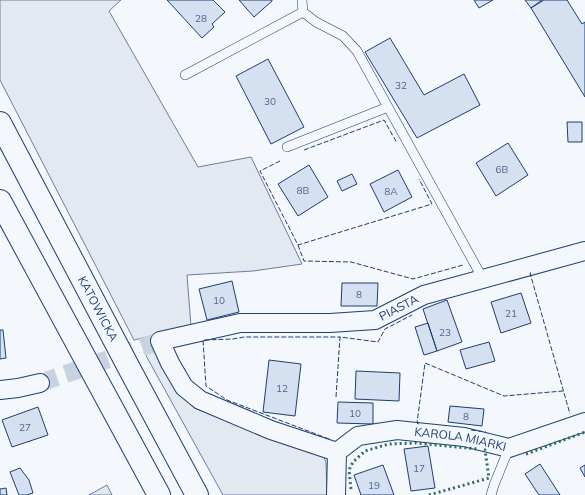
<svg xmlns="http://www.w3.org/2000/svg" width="585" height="495" font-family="Mulish,sans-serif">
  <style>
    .green { fill: #e3e9f0; stroke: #687fa3 }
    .building { fill: #d5e0f0; stroke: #1d3f73 }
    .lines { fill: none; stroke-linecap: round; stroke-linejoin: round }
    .minor-tunnel { stroke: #c9d2e0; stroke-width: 18; stroke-dasharray: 18 9; stroke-linecap: butt }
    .service-casing { stroke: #1d3f73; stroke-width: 10 }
    .minor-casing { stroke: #1d3f73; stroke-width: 20 }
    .primary-casing { stroke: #1d3f73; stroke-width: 24 }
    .service { stroke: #f4f7fb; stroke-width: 9 }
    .minor { stroke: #f4f7fb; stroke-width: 18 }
    .primary { stroke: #f4f7fb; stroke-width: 22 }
    .hedge { stroke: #2c6c60; stroke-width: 3; stroke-dasharray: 2 3; stroke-linecap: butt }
    .fence { stroke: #1d3f73; stroke-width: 1; stroke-dasharray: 5 2; stroke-linecap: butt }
    .labels { text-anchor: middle; stroke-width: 3; stroke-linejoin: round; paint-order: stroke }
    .number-label { font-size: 10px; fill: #4b6792 }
    .street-label { font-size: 12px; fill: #1d3f73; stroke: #f4f7fb }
  </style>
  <rect width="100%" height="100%" fill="#f4f7fb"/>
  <!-- green -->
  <path class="green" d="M0 0H121L109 11 198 167 251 157 302 264 253 271 187 275 191 326 134 340 0 80Z
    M157 349 180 393 194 408 322 454 326 462 327 495H223L144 352Z
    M107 485 112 495H89Z"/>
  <!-- building -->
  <path class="building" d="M167 0H213L225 12 212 24 214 27 202 38Z
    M239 0H272V1L254 17Z
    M474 0H493L479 8Z
    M525 0H542L531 8Z
    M544 0H567L582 24 585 22V97L531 8Z
    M390 38 424 95 464 74 480 105 417 138 365 52Z
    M268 59 304 127 271 144 236 76Z
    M567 122H582V142H568Z
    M508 143 528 175 496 196 476 163Z
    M309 165 328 197 298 216 278 184Z
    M398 170 412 197 384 212 370 184Z
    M352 174 357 184 342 191 337 181Z
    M232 281 239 312 207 320 199 289Z
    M342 283H378L377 306H341Z
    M521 293 531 323 501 333 491 302Z
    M447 300 462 342 437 351 423 309Z
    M428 323 437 351 424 355 415 327Z
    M0 330H3L6 358 0 359Z
    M489 342 495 361 466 369 460 350Z
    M269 360 301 364 295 416 263 412Z
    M356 371 400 373 399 401 355 399Z
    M338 402 373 403V424L337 423Z
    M450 406 484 409 482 426 448 422Z
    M38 407 48 435 12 447 2 420Z
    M428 446 435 488 411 491 404 449Z
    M540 464 560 495H539L525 474Z
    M383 465 394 495H361L354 475Z
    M585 465V477L580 468Z
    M20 468 29 480 33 493 27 495H19L10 472Z
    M6 488 7 495H0V489Z"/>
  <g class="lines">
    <!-- minor-tunnel -->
    <path class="minor-tunnel" d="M40 383 160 341"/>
    <defs>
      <path id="service" d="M302 0 303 12 316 22 343 36 357 51 483 279
        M185 75 303 12
        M287 147 388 107
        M491 495 494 485 509 448"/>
      <g id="minor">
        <path d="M0 390 18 388 40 383"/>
        <path id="s1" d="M337 452 271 430 200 400 184 387 170 363 160 341 240 323H330L375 320 424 295 585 251"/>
        <path id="s2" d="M336 495 337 452 358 436 397 430 464 437 509 448 585 422"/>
      </g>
      <g id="primary">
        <path id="s3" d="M0 123 129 368 197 495"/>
        <path d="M0 201 159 495"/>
      </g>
    </defs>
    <!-- service casing -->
    <use href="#service" class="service-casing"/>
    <!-- minor casing -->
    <use href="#minor" class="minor-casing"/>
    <!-- primary casing -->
    <use href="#primary" class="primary-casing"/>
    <!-- service -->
    <use href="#service" class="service"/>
    <!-- minor -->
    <use href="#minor" class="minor"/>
    <!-- primary -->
    <use href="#primary" class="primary"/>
    <!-- hedge -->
    <path class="hedge" d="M526 454 585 432
      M351 489 349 470 353 462 365 451 389 444 416 443 478 449
      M429 495 489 478 485 450H484"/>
    <!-- fence -->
    <path class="fence" d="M304 150 384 120 397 143
      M280 161 260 171 298 245 432 204 419 179
      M298 245 304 261 351 262 413 279 463 265
      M531 273H530L570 414
      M336 397 340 337 378 342 385 329 412 315
      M419 424 417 423 425 363 504 396 563 391
      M471 430 486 432
      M329 439 227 400 206 386 203 340 233 339 244 337H340"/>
  </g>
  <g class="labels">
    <!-- number labels -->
    <g class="number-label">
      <text x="201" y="22">28</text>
      <text x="401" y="89">32</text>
      <text x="270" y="105">30</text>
      <text x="502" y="173">6B</text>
      <text x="303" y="194">8B</text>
      <text x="391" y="195">8A</text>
      <text x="359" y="298">8</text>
      <text x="219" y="304">10</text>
      <text x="511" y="317">21</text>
      <text x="445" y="336">23</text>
      <text x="282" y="392">12</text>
      <text x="355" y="417">10</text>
      <text x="466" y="420">8</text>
      <text x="25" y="431">27</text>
      <text x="419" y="472">17</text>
      <text x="374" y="489">19</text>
    </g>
    <!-- street labels -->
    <g class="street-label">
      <text dy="4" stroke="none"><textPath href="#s1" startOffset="463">PIASTA</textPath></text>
      <text dy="4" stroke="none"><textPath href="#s3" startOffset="210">KATOWICKA</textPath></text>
      <text dy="4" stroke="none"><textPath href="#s2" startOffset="173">KAROLA MIARKI</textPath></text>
    </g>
  </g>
</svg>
